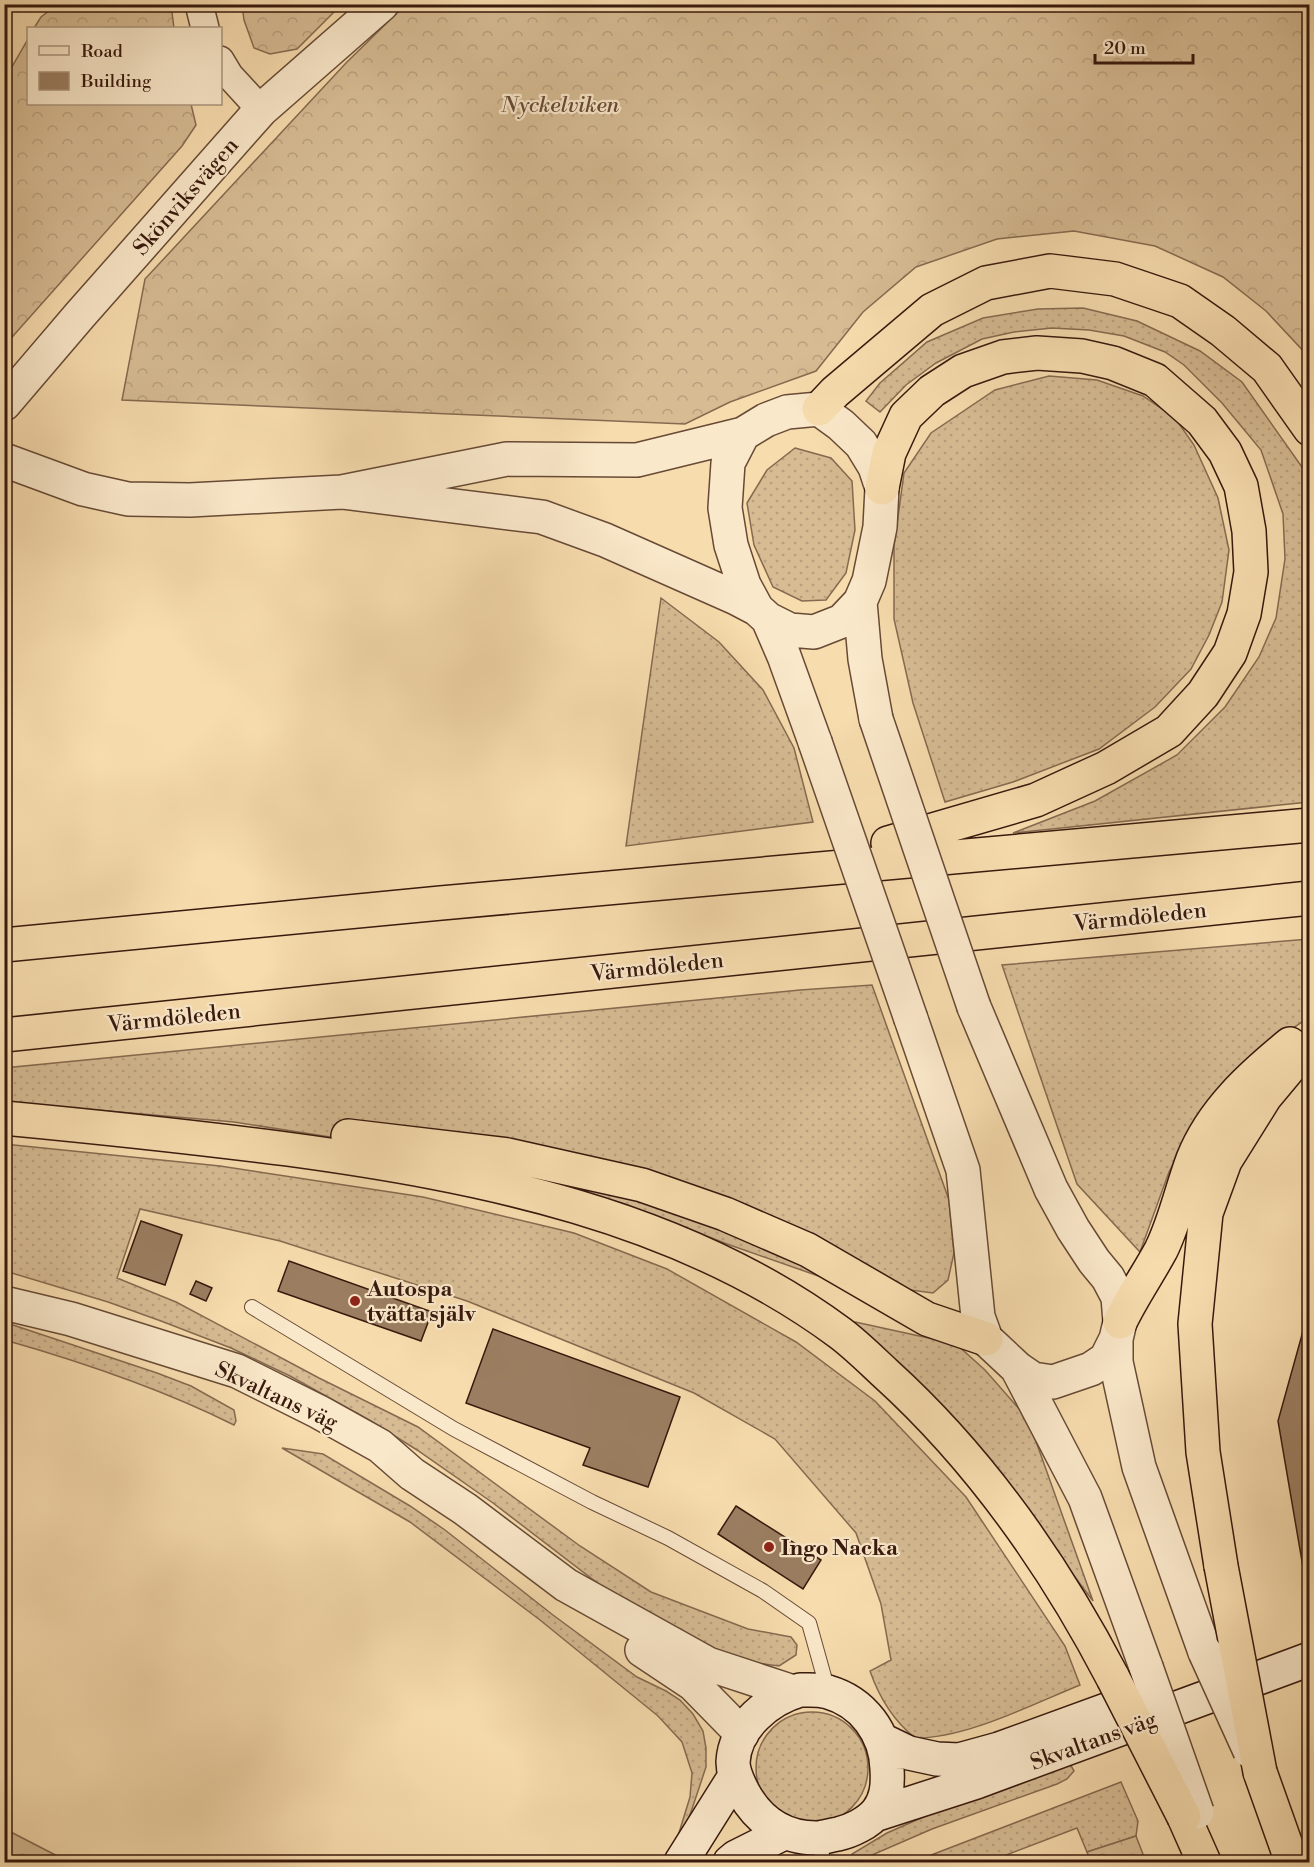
<svg xmlns="http://www.w3.org/2000/svg" width="1314" height="1867" font-family="'Libre Bodoni',serif">
  <style>
    .grass { fill: url(#grass-dots); stroke: #866a50; stroke-width: 1.5 }
    .forest { fill: url(#forest-crowns); stroke: #866a50; stroke-width: 1.5 }
    .building { fill: #9b7e61; stroke: #37190d; stroke-width: 1.5 }
    .lines { fill: none; stroke-linecap: round; stroke-linejoin: round }
    .service-casing { stroke: #674a35; stroke-width: 16 }
    .minor-casing { stroke: #674a35; stroke-width: 30 }
    .tertiary-casing { stroke: #674a35; stroke-width: 36 }
    .secondary-casing { stroke: #37190d; stroke-width: 36 }
    .motorway-casing { stroke: #37190d; stroke-width: 36 }
    .service { stroke: #fae8ca; stroke-width: 14 }
    .minor { stroke: #fae8ca; stroke-width: 27 }
    .tertiary { stroke: #fae8ca; stroke-width: 33 }
    .secondary { stroke: #fae8ca; stroke-width: 33 }
    .motorway { stroke: #f7dcae; stroke-width: 33 }
    .tertiary-bridge-casing { stroke: #674a35; stroke-width: 36; stroke-linecap: butt }
    .motorway-bridge-casing { stroke: #37190d; stroke-width: 36; stroke-linecap: butt }
    .tertiary-bridge { stroke: #fae8ca; stroke-width: 33 }
    .motorway-bridge { stroke: #f7dcae; stroke-width: 33 }
    .poi-dot { fill: #8f2418; stroke: #fae8ca; stroke-width: 2 }
    .labels { text-anchor: middle; stroke-width: 4.5; stroke-linejoin: round; paint-order: stroke }
    .park-label { font-size: 22px; font-style: italic; fill: #674a35; stroke: #fae8ca }
    .street-label { font-size: 22px; fill: #37190d; stroke: #fae8ca }
    .poi-label { font-size: 22px; font-weight: bold; fill: #37190d; stroke: #fae8ca; text-anchor: start }
  </style>
  <defs>
    <pattern id="grass-dots" width="8" height="8" patternUnits="userSpaceOnUse" patternTransform="scale(1.5)"><rect width="8" height="8" fill="#d6bb93"/><path d="M2 2h.1M6 6h.1" fill="none" stroke="#b8a07e" stroke-width="1.8" stroke-linecap="round"/></pattern>
    <pattern id="forest-crowns" width="20" height="18" patternUnits="userSpaceOnUse" patternTransform="scale(1.5)"><rect width="20" height="18" fill="#d6bb93"/><path d="M2 6a3 3 0 1 1 6 0M12 15a3 3 0 1 1 6 0" fill="none" stroke="#b8a07e"/></pattern>
  </defs>
  <rect width="100%" height="100%" fill="#f7dcae"/>
  <filter id="stains"><feTurbulence type="fractalNoise" baseFrequency=".00333" numOctaves="4"/><feColorMatrix values="0 0 0 0 .2 0 0 0 0 .09 0 0 0 0 .02 0 0 0 .5 -.17"/></filter>
  <radialGradient id="worn" r=".72"><stop offset=".6" stop-color="#630" stop-opacity="0"/><stop offset="1" stop-color="#630" stop-opacity=".3"/></radialGradient>
  <!-- grass -->
  <path class="grass" d="M1083 308 1137 321 1200 351 1242 382 1309 477V802L1013 833 1095 801 1177 755 1225 707 1259 657 1276 618 1285 559 1283 514 1261 450 1222 403 1184 365 1165 352 1124 336 1089 330 1052 328 1014 332 982 339 936 363 906 385 880 412 866 401 880 383 927 342 983 318 1038 309Z
    M1049 376 1097 380 1143 396 1175 418 1194 445 1218 498 1229 550 1222 602 1209 635 1191 669 1155 707 1099 749 1013 782 945 802 913 703 894 619V546L904 473 931 433 995 390Z
    M795 448 831 458 852 481 855 530 846 573 826 600 802 601 773 587 754 545 747 503 767 470Z
    M661 598 719 642 763 690 794 748 813 822 626 846Z
    M1309 939V1017L1250 1058 1203 1108 1169 1172 1140 1252 1077 1184 1002 965Z
    M872 985 949 1200 954 1253 948 1280 933 1293 827 1279 727 1244 622 1203 432 1153 234 1122 5 1102 4 1068 800 990Z
    M4 1144 220 1166 423 1197 574 1233 667 1269 796 1342 875 1401 966 1497 1065 1646 1080 1685C1033 1704 965 1739 915 1738 894 1721 879 1697 870 1671L891 1660 881 1604 856 1533 775 1439 694 1393 467 1301 280 1241 140 1209 117 1278 176 1302 319 1378 418 1427 580 1546 651 1592 748 1629 791 1637 797 1645 796 1655 779 1666 748 1662 707 1650 621 1601 493 1503 417 1450 371 1421 290 1376 231 1348 161 1321 108 1302 5 1271Z
    M846 1320 956 1344 985 1370 1028 1419 1093 1601 967 1434Z
    M4 1322 157 1373 191 1386 234 1410 236 1421 234 1425C162 1389 82 1362 5 1340Z
    M282 1448 323 1454 410 1506 445 1530 553 1615 637 1677 666 1691 680 1700 693 1714 703 1731 706 1748V1767L688 1821 678 1836 690 1797 692 1773 682 1742 658 1716 540 1620 410 1522Z
    M756 1768a56 56 0 1 1 112 0a56 56 0 1 1-112 0Z
    M1069 1762 1074 1771 1067 1779 1057 1784 932 1829 856 1862H849L852 1854 887 1833 937 1811Z
    M1121 1782 1138 1821 1136 1836 1087 1852 1077 1828 988 1862H913Z"/>
  <!-- forest -->
  <path class="forest" d="M58 4 171 5 174 28H34L41 17Z
    M242 5V4L341 5 297 49 270 54 254 48 244 20Z
    M409 5H1309V357L1266 311 1223 277 1155 246 1074 231 997 239 916 267 863 312 816 371 730 402 685 424 122 400 145 279 346 63 397 13Z
    M28 39V104H191L196 125 182 146 5 345V79Z
    M5 1829 69 1862H5Z
    M1136 1836 1146 1862H1091L1087 1852Z"/>
  <!-- building -->
  <path class="building" d="M141 1221 182 1235 165 1285 123 1271Z
    M289 1261 432 1312 421 1341 278 1291Z
    M196 1281 212 1288 206 1301 190 1294Z
    M1310 1306V1572L1304 1573 1278 1421Z
    M493 1329 680 1397 648 1487 583 1465 590 1448 466 1403Z
    M736 1506 821 1560 803 1589 718 1534Z"/>
  <g class="lines">
    <defs>
      <path id="service" d="M252 1307 454 1429 592 1502 668 1538 763 1591 809 1623 828 1691
        M817 1838 824 1862"/>
      <path id="minor" d="M199 4 205 28
        M220 60 229 75 261 110"/>
      <path id="tertiary" d="M4 404 80 315 261 110 382 4
        M743 434 728 463 725 508 731 545 744 585 757 609
        M4 460 83 489 128 499 190 500 342 492 507 459 637 460 743 434 766 420 787 412 819 409 841 425 861 444 875 467 882 488 880 527 869 581 860 602 842 621 814 632 790 630 768 619 757 609 736 598 605 540 542 517 342 492
        M860 602 865 659 876 719
        M768 619 784 656 815 742
        M911 1019 963 1170 978 1317 986 1339 1017 1368 1033 1379 1053 1382 1091 1369 1106 1359 1116 1339 1120 1322 1118 1297 1108 1278 1094 1261 1073 1229 1051 1189 974 1007
        M4 1303 71 1319 237 1371 319 1412 380 1446 412 1474 465 1509 566 1585 708 1664 793 1692
        M1116 1339V1362L1139 1467 1205 1652
        M1017 1368 1085 1498 1146 1667
        M642 1650 693 1684 742 1734"/>
      <path id="secondary" d="M800 1690C809 1690 819 1689 828 1692 863 1702 886 1733 887 1769 888 1785 887 1799 877 1812 868 1823 851 1831 838 1834 831 1835 823 1838 816 1838 783 1838 758 1820 743 1792 738 1782 733 1773 733 1762 735 1726 769 1699 800 1690Z
        M882 1740 909 1753 937 1759 959 1760 999 1749 1153 1693
        M874 1815 976 1782 1310 1659
        M681 1862 735 1776
        M730 1862 736 1857 784 1833"/>
      <path id="motorway" d="M819 409 835 392 932 310 986 283 1050 271 1115 279 1180 301 1223 331 1267 368 1310 429
        M882 488 889 453 906 416 932 391 963 371 1003 357 1037 353 1082 356 1113 363 1155 380 1202 421 1225 452 1241 486 1249 531 1251 572 1244 614 1230 653 1203 694 1169 731 1106 768 1036 800 888 843
        M4 945 441 903 1310 825
        M4 1035 1310 898
        M4 1118C99 1127 193 1137 287 1149 479 1175 681 1215 840 1333 856 1345 870 1359 885 1373 980 1459 1054 1565 1113 1678
        M348 1136 508 1155 642 1185 725 1214 808 1250 927 1319 986 1339
        M1120 1322C1132 1297 1148 1274 1161 1250 1175 1222 1182 1188 1193 1159 1212 1111 1251 1076 1290 1044
        M1221 1566 1203 1452 1195 1324 1206 1213 1225 1161 1265 1097 1295 1061 1310 1049
        M1260 1772 1292 1862
        M1184 1817 1204 1862"/>
    </defs>
    <!-- service casing -->
    <use href="#service" class="service-casing"/>
    <!-- minor casing -->
    <use href="#minor" class="minor-casing"/>
    <!-- tertiary casing -->
    <use href="#tertiary" class="tertiary-casing"/>
    <!-- secondary casing -->
    <use href="#secondary" class="secondary-casing"/>
    <!-- motorway casing -->
    <use href="#motorway" class="motorway-casing"/>
    <!-- service -->
    <use href="#service" class="service"/>
    <!-- minor -->
    <use href="#minor" class="minor"/>
    <!-- tertiary -->
    <use href="#tertiary" class="tertiary"/>
    <!-- secondary -->
    <use href="#secondary" class="secondary"/>
    <!-- motorway -->
    <use href="#motorway" class="motorway"/>
    <defs>
      <path id="tertiary-bridge" d="M876 719 974 1007
        M815 742 911 1019
        M1205 1652 1250 1751
        M1146 1667 1197 1812"/>
      <path id="motorway-bridge" d="M1221 1566 1260 1772
        M1113 1678 1184 1817"/>
    </defs>
    <!-- tertiary-bridge casing -->
    <use href="#tertiary-bridge" class="tertiary-bridge-casing"/>
    <!-- motorway-bridge casing -->
    <use href="#motorway-bridge" class="motorway-bridge-casing"/>
    <!-- tertiary-bridge -->
    <use href="#tertiary-bridge" class="tertiary-bridge"/>
    <!-- motorway-bridge -->
    <use href="#motorway-bridge" class="motorway-bridge"/>
  </g>
  <!-- markers -->
  <g class="poi-dot">
    <circle cx="355" cy="1301" r="6"/>
    <circle cx="769" cy="1547" r="6"/>
  </g>
  <g class="labels">
    <!-- park labels -->
    <g class="park-label">
      <text x="560" y="112">Nyckelviken</text>
    </g>
    <!-- street labels -->
    <g class="street-label">
      <text transform="translate(185 196) rotate(-49)" y="8">Skönviksvägen</text>
      <text transform="translate(1140 916) rotate(-6)" y="8">Värmdöleden</text>
      <text transform="translate(657 966) rotate(-6)" y="8">Värmdöleden</text>
      <text transform="translate(174 1017) rotate(-6)" y="8">Värmdöleden</text>
      <text transform="translate(277 1395) rotate(25)" y="8">Skvaltans väg</text>
      <text transform="translate(1093 1740) rotate(-20)" y="8">Skvaltans väg</text>
    </g>
    <!-- poi labels -->
    <g class="poi-label">
      <text x="367" y="1296">Autospa<tspan x="367" dy="25">tvätta själv</tspan></text>
      <text x="781" y="1555">Ingo Nacka</text>
    </g>
  </g>
  <!-- margin -->
  <rect width="1314" height="1867" fill="none" stroke="#f7dcae" stroke-width="24"/>
  <rect x="6" y="6" width="1302" height="1855" fill="none" stroke="#37190d" stroke-width="3"/>
  <rect x="12" y="12" width="1290" height="1843" fill="none" stroke="#37190d" stroke-width="1.5"/>
  <!-- legend -->
  <rect x="27" y="27" width="195" height="78" fill="#fae8ca" stroke="#ac957e" stroke-width="1.5"/>
  <rect x="39" y="46" width="30" height="9" fill="#fae8ca" stroke="#ac957e" stroke-width="1.5"/>
  <text x="81" y="57" font-size="18" fill="#37190d">Road</text>
  <rect x="39" y="72" width="30" height="18" fill="#9b7e61" stroke="#ac957e" stroke-width="1.5"/>
  <text x="81" y="87" font-size="18" fill="#37190d">Building</text>
  <!-- scale -->
  <path d="M1095 54v9h98v-9" fill="none" stroke="#37190d" stroke-width="3"/>
  <text x="1104" y="54" font-size="18" fill="#37190d" stroke="#fae8ca" stroke-width="4.5" paint-order="stroke">20 m</text>
  <rect width="100%" height="100%" filter="url(#stains)"/>
  <rect width="100%" height="100%" fill="url(#worn)"/>
</svg>
